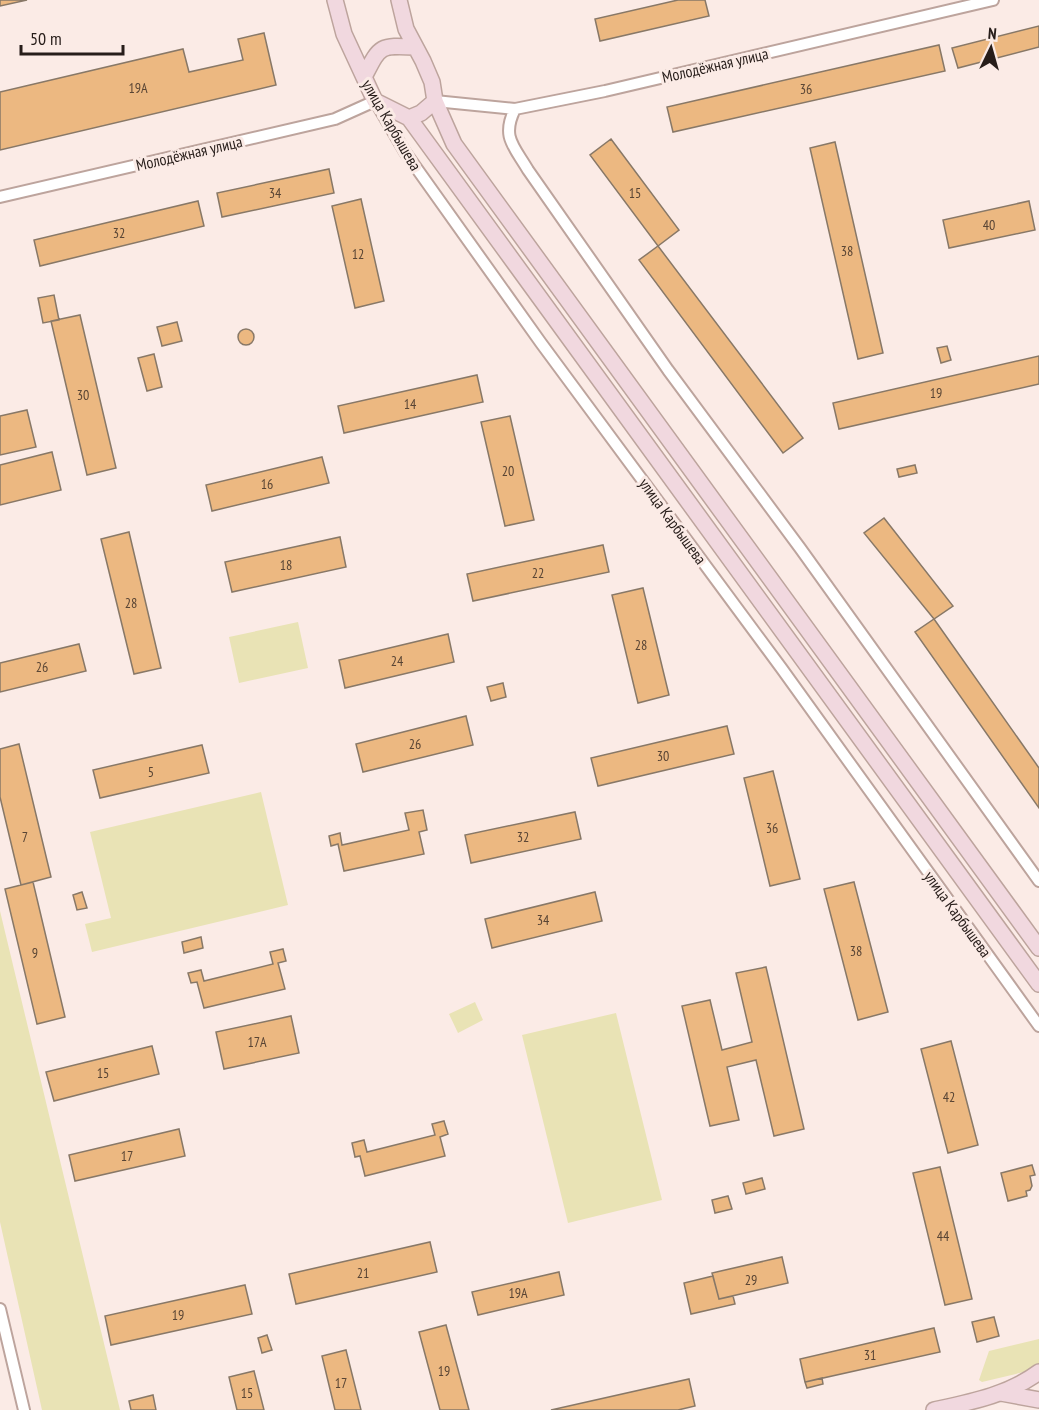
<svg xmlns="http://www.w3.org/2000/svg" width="1039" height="1410" font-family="'PT Sans Narrow',sans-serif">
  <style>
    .green { fill: #e9e3b5 }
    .building { fill: #ecb881; stroke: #887867; stroke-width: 1.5 }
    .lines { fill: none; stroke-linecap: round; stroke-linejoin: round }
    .street-casing { stroke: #bda49d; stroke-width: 14 }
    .secondary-casing { stroke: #bda49d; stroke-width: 18 }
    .street { stroke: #fff; stroke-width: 10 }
    .secondary { stroke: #f1d8df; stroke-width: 15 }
    .labels { text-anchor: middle; stroke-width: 6; stroke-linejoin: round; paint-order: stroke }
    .number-label { font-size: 14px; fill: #584434 }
    .street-label { font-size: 16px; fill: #271d1a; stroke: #fbebe6 }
  </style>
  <rect width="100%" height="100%" fill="#fbebe6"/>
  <!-- green -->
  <path class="green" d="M298 622 308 668 239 683 229 637Z
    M261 792 288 905 92 952 85 924 111 918 90 832Z
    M0 911 120 1410H42L0 1222Z
    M475 1002 483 1020 458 1033 449 1014Z
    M616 1013 662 1200 568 1223 522 1035Z
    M1039 1339V1363L1028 1371 982 1382 979 1380 989 1351Z"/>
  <!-- building -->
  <path class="building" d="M0 0H27L0 6Z
    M678 0H705L709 16 600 41 595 19Z
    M1039 26V47L958 68 952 48Z
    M264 33 276 85 0 150V92L183 49 189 72 243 60 238 39Z
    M939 45 945 71 673 132 667 107Z
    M611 139 679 230 658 246 590 155Z
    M835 142 883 353 858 359 810 148Z
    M329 169 334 193 222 217 217 193Z
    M361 199 384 301 355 308 332 206Z
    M198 201 204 226 40 266 34 240Z
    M1029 201 1035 230 949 248 943 220Z
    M658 246 803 438 783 453 639 260Z
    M54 295 59 320 43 323 38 298Z
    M80 315 116 468 87 475 51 321Z
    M177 322 182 341 162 346 157 327Z
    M238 337a8 8 0 1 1 16 0a8 8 0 1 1-16 0Z
    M947 346 951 360 941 363 937 348Z
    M154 354 162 387 147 391 138 358Z
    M1039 356V384L839 429 833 403Z
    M477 375 483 402 344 433 338 406Z
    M27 410 36 447 0 455V416Z
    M510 416 534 520 505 526 481 422Z
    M52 452 61 490 0 505V465Z
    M322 457 329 483 212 511 206 485Z
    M915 465 917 473 899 477 897 469Z
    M884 518 953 606 934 619 864 533Z
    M129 532 161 668 134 674 101 539Z
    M340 537 346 567 232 592 225 562Z
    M603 545 609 572 473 601 467 574Z
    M643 588 669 695 638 703 612 595Z
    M934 619 1039 768V808L915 632Z
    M448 634 454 662 345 688 339 660Z
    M79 644 86 671 0 692V663Z
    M503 683 506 697 491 701 487 687Z
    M466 716 473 745 363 772 356 744Z
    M727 726 734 754 598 786 591 758Z
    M19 744 51 877 21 885 0 797V749Z
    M202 745 209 773 100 798 93 770Z
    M773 771 800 879 770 886 744 778Z
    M423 810 427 830 419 832 424 854 344 871 338 844 331 846 329 836 340 833 342 845 409 830 405 813Z
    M575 812 581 839 471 863 465 835Z
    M33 882 65 1017 37 1024 5 889Z
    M854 882 888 1012 858 1020 824 889Z
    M82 892 87 908 77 910 73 895Z
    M595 892 602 921 492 948 485 919Z
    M201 937 203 948 184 953 182 942Z
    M283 949 286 961 278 963 285 989 204 1008 197 982 191 983 188 973 201 970 204 981 273 964 270 952Z
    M766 967 804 1129 774 1136 756 1060 727 1067 739 1120 710 1126 682 1006 710 1000 722 1050 752 1042 736 973Z
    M291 1016 299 1053 224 1069 216 1032Z
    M951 1041 978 1145 948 1153 921 1049Z
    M152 1046 159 1074 54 1101 46 1072Z
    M444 1121 448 1134 440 1137 445 1156 365 1176 360 1156 355 1157 352 1143 364 1140 367 1152 435 1135 432 1124Z
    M179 1129 185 1156 75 1181 69 1155Z
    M1032 1165 1035 1175 1030 1176 1032 1186 1030 1190 1026 1191 1027 1196 1008 1201 1001 1173Z
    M940 1167 972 1299 945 1305 913 1173Z
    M762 1178 765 1189 746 1194 743 1183Z
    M728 1196 732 1209 715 1213 712 1200Z
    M430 1242 437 1272 296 1304 289 1274Z
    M782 1257 788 1283 719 1299 712 1273Z
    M559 1272 564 1295 478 1315 472 1292Z
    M713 1276 719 1299 733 1296 735 1304 691 1314 684 1283Z
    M245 1285 252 1314 111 1345 105 1316Z
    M994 1317 999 1336 977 1342 972 1322Z
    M446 1325 469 1410H440L419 1332Z
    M934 1328 940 1352 805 1382 800 1359Z
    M267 1335 272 1350 262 1353 258 1338Z
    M346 1350 361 1410H335L322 1356Z
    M254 1371 264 1410H237L229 1377Z
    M822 1378 823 1384 807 1388 805 1382Z
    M689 1379 695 1406 678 1410H551Z
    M153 1395 156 1410H131L129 1401Z"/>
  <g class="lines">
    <defs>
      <path id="street" d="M435 101 515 109 605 91 993 0
        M515 109C501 137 514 146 528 170L668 370 800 548 1039 881
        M0 197 335 119 375 101 405 152 541 343 782 669 1039 1026
        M0 1309 24 1410"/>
      <path id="secondary" d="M335 0 344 34 375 101 409 118 1039 984
        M399 0 406 29 423 61 432 82 435 101 454 144 1039 948
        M364 77C380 46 379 45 414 47
        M409 118 421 113 435 101
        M1001 1393 1039 1400
        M934 1410C971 1402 1008 1395 1039 1372"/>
    </defs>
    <!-- street casing -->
    <use href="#street" class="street-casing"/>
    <!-- secondary casing -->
    <use href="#secondary" class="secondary-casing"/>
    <!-- street -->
    <use href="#street" class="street"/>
    <!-- secondary -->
    <use href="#secondary" class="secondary"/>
  </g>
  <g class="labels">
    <!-- number labels -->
    <g class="number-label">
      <text x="138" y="93">19А</text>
      <text x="806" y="94">36</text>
      <text x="275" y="198">34</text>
      <text x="635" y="198">15</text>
      <text x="989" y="230">40</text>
      <text x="119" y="238">32</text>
      <text x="847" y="256">38</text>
      <text x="358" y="259">12</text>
      <text x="936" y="398">19</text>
      <text x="83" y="400">30</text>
      <text x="410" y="409">14</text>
      <text x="508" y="476">20</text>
      <text x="267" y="489">16</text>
      <text x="286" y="570">18</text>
      <text x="538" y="578">22</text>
      <text x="131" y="608">28</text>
      <text x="641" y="650">28</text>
      <text x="397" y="666">24</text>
      <text x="42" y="672">26</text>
      <text x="415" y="749">26</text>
      <text x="663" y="761">30</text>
      <text x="151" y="777">5</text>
      <text x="772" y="833">36</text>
      <text x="25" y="842">7</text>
      <text x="523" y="842">32</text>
      <text x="543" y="925">34</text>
      <text x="856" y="956">38</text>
      <text x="35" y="958">9</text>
      <text x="257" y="1047">17А</text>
      <text x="103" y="1078">15</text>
      <text x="949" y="1102">42</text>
      <text x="127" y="1161">17</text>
      <text x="943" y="1241">44</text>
      <text x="363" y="1278">21</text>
      <text x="751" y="1285">29</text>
      <text x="518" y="1298">19А</text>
      <text x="178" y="1320">19</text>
      <text x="870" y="1360">31</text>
      <text x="444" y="1376">19</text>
      <text x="341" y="1388">17</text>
      <text x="247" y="1398">15</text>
    </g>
    <!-- street labels -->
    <g class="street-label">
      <text transform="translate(715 65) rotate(-13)" y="6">Молодёжная улица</text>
      <text transform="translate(392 125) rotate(60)" y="6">улица Карбышева</text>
      <text transform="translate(189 153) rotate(-13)" y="6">Молодёжная улица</text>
      <text transform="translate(673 521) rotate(54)" y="6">улица Карбышева</text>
      <text transform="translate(958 914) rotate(54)" y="6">улица Карбышева</text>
    </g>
  </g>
  <!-- north arrow -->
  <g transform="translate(991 48) rotate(5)" stroke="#fbebe6" stroke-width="4.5" paint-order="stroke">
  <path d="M0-4.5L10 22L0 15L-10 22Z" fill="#271d1a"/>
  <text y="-9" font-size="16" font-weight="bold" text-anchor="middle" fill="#271d1a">N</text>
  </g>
  <!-- scale -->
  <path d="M21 45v9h102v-9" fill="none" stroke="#271d1a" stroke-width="3"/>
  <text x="30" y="45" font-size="18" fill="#271d1a" stroke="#fbebe6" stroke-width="4.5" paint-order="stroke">50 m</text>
</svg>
